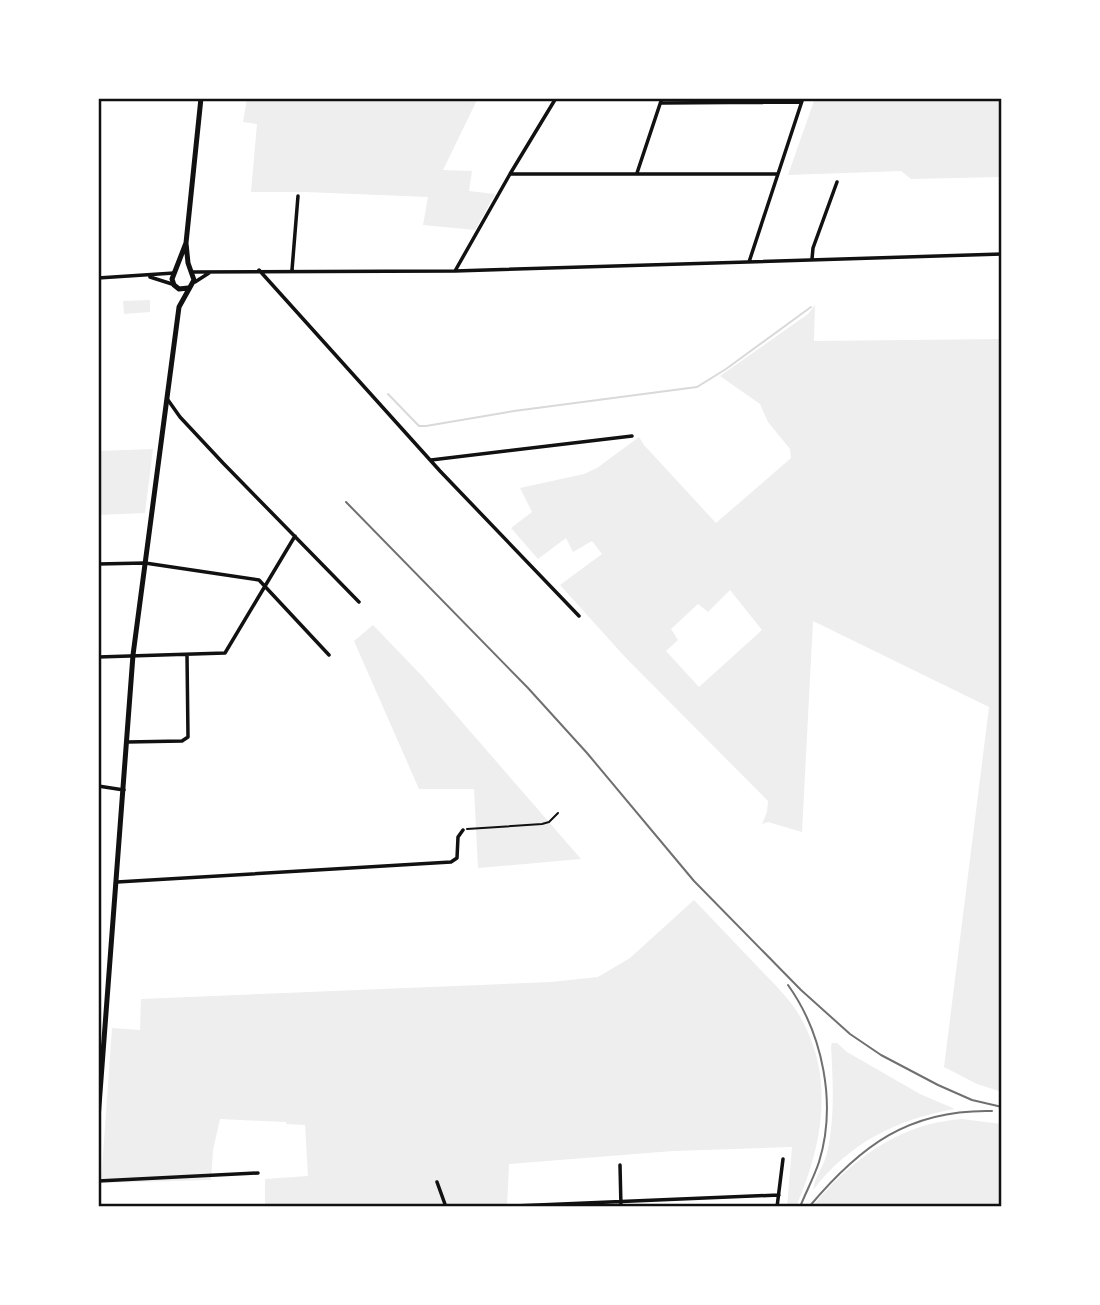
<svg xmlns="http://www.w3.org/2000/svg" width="1100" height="1305" font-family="Commissioner,sans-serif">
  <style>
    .green { fill: #eee; fill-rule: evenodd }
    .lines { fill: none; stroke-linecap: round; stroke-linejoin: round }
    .stream { stroke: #d9d9d9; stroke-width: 2 }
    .path { stroke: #111; stroke-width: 2 }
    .minor { stroke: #111; stroke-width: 3.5 }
    .secondary { stroke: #111; stroke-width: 5 }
    .rail { stroke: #707070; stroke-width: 2 }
    .neatline { fill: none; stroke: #111; stroke-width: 2.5 }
  </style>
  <rect width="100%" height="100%" fill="#fff"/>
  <!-- green -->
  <path class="green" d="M247 98H478L443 170 472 171 469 191 495 194 475 230 423 225 428 197 305 192H251L257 124 243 122Z
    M815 98H1002V177L911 179 901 171 788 175Z
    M150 300V312L124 314 123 301Z
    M815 305 814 341 1002 339V1092L977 1084 944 1067 989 707 813 621 802 832 768 822 762 824 767 812 768 801 625 657 560 585 602 554 592 541 573 552 566 538 538 559 511 528 532 512 520 488 584 474 597 468 639 437 644 445 716 523 791 458 790 449 768 422 760 404 720 376 808 314ZM730 590 762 630 699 687 666 651 678 640 671 629 698 604 708 612Z
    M153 449 145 513 98 515V451Z
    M373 625 423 677 581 859 478 868 474 789H419L354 641Z
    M694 900C715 922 736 944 757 966 773 983 791 999 802 1020 835 1081 822 1146 796 1207H787L792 1147 673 1151 509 1164 507 1207H265V1179L308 1176 305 1125 286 1124V1122L220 1119 213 1150 211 1180 101 1183 112 1028 140 1030 141 999 551 982 598 977 630 958Z
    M832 1043H837L847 1052 920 1094 955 1109C897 1119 849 1143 813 1190 815 1176 824 1166 827 1153 835 1118 833 1082 831 1046Z
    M962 1119 1002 1124V1207H812C850 1160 900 1123 962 1119Z"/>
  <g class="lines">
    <!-- stream -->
    <path class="stream" d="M388 394 419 426H426L514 411 697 387 726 369 811 307"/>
    <!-- path -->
    <path class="path" d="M467 829 542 824 549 822 558 813"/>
    <!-- minor -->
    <path class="minor" d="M661 103 801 102
      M637 173 662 98
      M510 174H778
      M812 259 813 248 837 182
      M749 262 803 98
      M259 270 440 471 579 616
      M292 270 298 196
      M455 271 510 174 556 98
      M192 272 455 271 1002 254
      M150 277 172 284
      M98 278 174 273
      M195 282 209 273
      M168 400 180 417 223 463 359 602
      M431 460 632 436
      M98 564 145 563 259 580 329 655
      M98 657 225 653 295 536
      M127 742 182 741 188 737 187 655
      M98 786 124 790
      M117 882 451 862 457 858 458 837 463 830
      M620 1165 621 1207
      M98 1181 258 1173
      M437 1182 446 1207
      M514 1206 779 1195
      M777 1207 783 1159"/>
    <!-- secondary -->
    <path class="secondary" d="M188 288 179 289 174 285 172 279 186 243 201 98
      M98 1119 133 655 179 307 194 280 188 263 186 243"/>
    <!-- rail -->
    <path class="rail" d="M346 502 528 688 587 753 694 881 801 990 850 1034 881 1055 938 1085 972 1100 1002 1107
      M788 985C823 1034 837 1104 819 1162 814 1177 806 1192 800 1207
      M809 1207C860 1146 909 1109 992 1111"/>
  </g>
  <!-- border -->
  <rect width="1100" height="1305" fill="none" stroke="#ffffff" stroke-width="200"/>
  <rect x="100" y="100" width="900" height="1105" class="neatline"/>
</svg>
